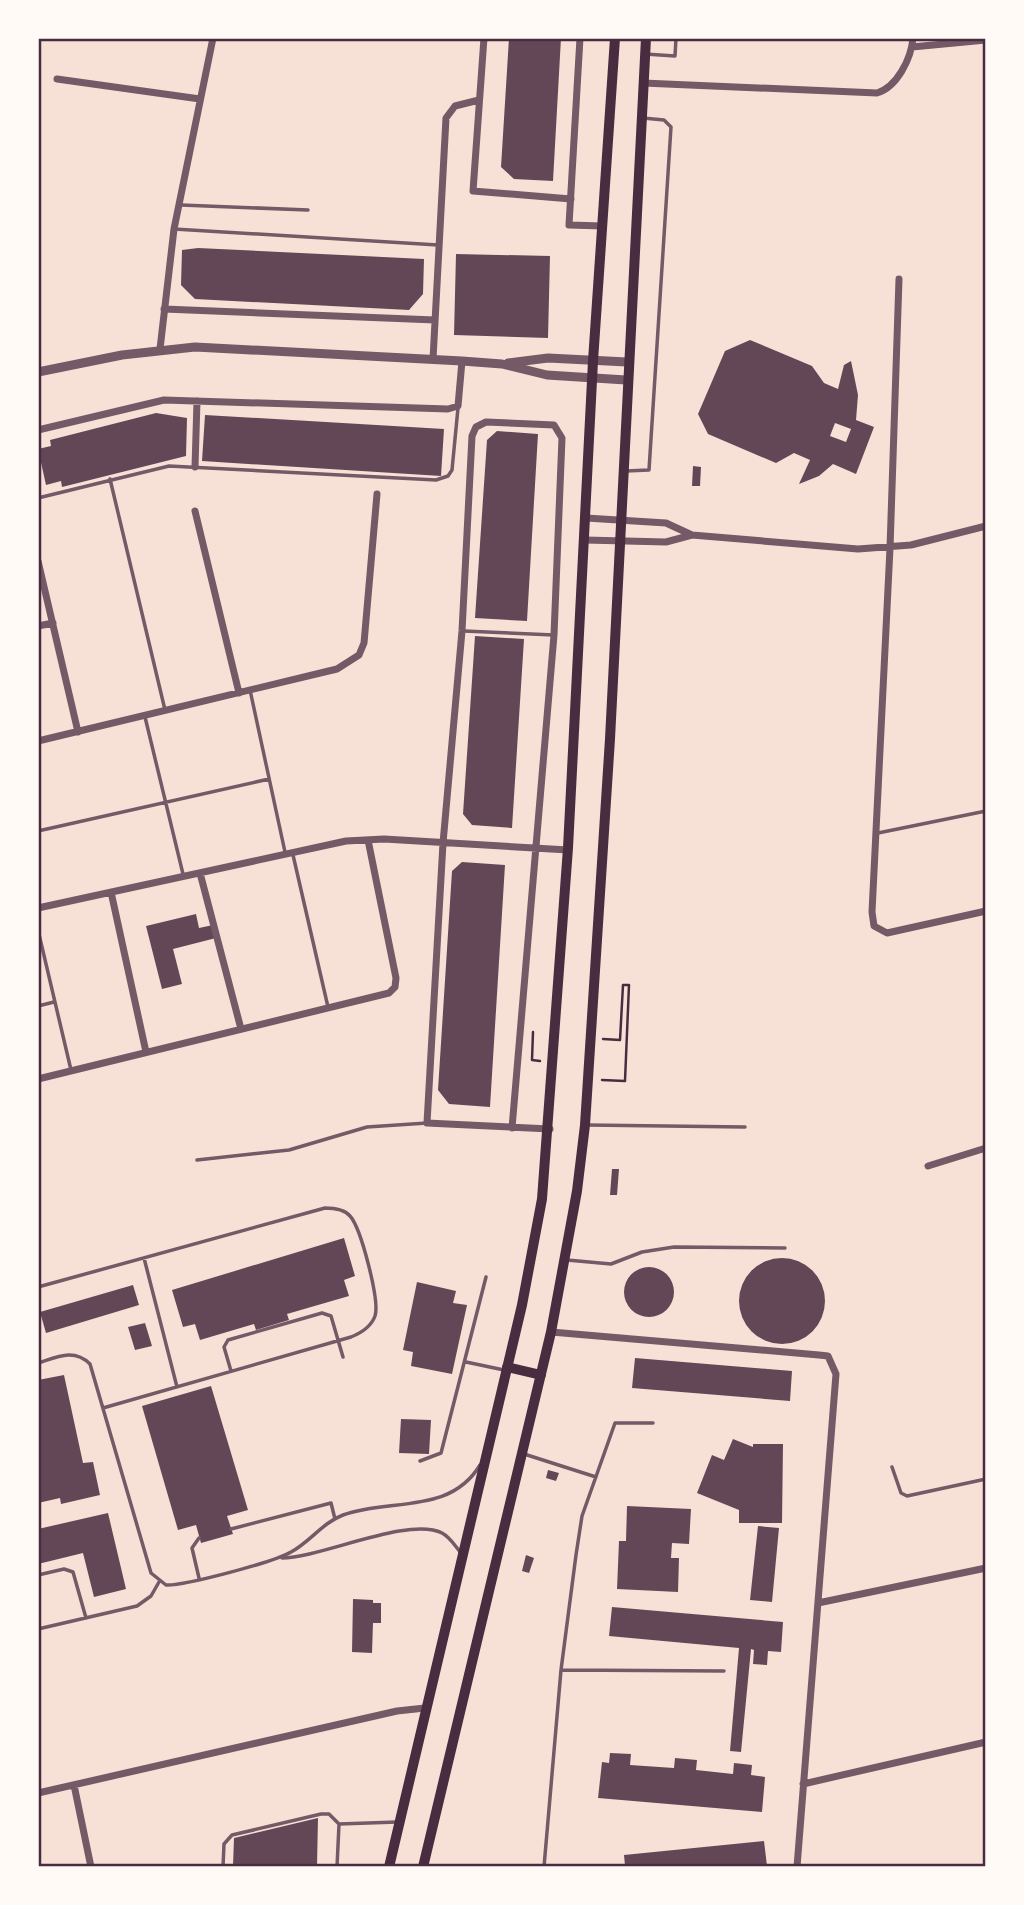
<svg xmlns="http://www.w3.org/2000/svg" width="1024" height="1905" font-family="'Nunito Sans',sans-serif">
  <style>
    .building { fill: #644757; fill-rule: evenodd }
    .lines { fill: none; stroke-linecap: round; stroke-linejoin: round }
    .path { stroke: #4a2c40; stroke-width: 2.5 }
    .service { stroke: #755966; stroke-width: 3.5 }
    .minor { stroke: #755966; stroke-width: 7 }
    .tertiary { stroke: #755966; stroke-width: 9 }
    .secondary { stroke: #4a2c40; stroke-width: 10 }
    .neatline { fill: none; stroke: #4a2c40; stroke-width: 2.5 }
  </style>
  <rect width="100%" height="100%" fill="#f7e1d7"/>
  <!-- building -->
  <path class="building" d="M509 38H561L553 181 514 179 501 167Z
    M198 248 424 259 423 294 409 310 195 299 181 285 182 250Z
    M456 254 550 256 548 338 454 335Z
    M750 340 812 366 824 383 838 389 844 365 851 361 858 395 856 420 874 427 856 474 833 464 819 476 799 484 810 460 794 453 776 463 708 434 698 414 725 351ZM835 423 851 429 846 442 830 436Z
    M156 413 187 418 186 456 62 487 61 481 46 485 38 449 51 446 50 440Z
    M205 415 444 429 441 476 202 461Z
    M497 431 538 434 527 621 475 618 487 440Z
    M693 466 701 467 700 486H692Z
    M475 636 524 639 512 828 472 825 463 814Z
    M462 862 505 865 490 1107 449 1104 438 1090 452 871Z
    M196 914 199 928 213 925 216 938 173 949 182 984 162 989 146 926Z
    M612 1169H619L617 1195H610Z
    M344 1238 355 1276 344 1280 349 1296 287 1314 289 1320 256 1330 254 1324 200 1340 195 1324 183 1327 172 1290Z
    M739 1301a43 43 0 1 1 86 0a43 43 0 1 1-86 0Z
    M624 1292a25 25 0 1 1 50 0a25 25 0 1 1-50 0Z
    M417 1282 456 1291 453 1303 467 1305 452 1374 411 1366 413 1352 403 1350Z
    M133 1285 139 1305 46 1333 40 1312Z
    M145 1323 152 1346 135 1350 128 1327Z
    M635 1358 792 1371 790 1401 632 1388Z
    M64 1375 83 1463 93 1462 100 1495 61 1504 60 1498 38 1503V1380Z
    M211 1386 248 1510 227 1516 233 1534 201 1543 196 1525 178 1530 142 1406Z
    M401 1419 431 1420 429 1454 399 1453Z
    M733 1439 753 1447V1444H783L782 1523H739V1510L697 1493 712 1455 724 1460Z
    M548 1470 559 1473 556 1481 546 1478Z
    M627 1506 691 1509 689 1544 672 1543 671 1558H679L678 1592 617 1589 619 1541H626Z
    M108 1513 126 1589 94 1597 83 1553 38 1564V1529Z
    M758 1526 779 1528 772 1602 750 1600Z
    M526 1555 534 1558 529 1573 522 1571Z
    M353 1599 373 1600V1603H381V1623H373L372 1653 352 1652Z
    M612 1607 783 1622 781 1652 768 1651 767 1665 753 1664 754 1650 751 1649 741 1752 730 1751 739 1648 609 1636Z
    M610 1753 631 1754 630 1765 674 1768 675 1758 697 1760 696 1770 733 1774 734 1763 752 1765 751 1775 765 1777 762 1812 598 1798 602 1762 609 1763Z
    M318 1818 317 1866H233L234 1838Z
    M764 1841 767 1866H625L624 1855Z"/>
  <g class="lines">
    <!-- path -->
    <path class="path" d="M533 1032 532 1060 540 1061
      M602 1080 625 1081 629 985H623L620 1040 603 1039"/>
    <!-- service -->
    <path class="service" d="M645 54 675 56 676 38
      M181 205 308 210
      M174 229 438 245
      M626 471 649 470 671 127 664 120 643 118
      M110 479 165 710
      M38 498 169 466 436 480 448 476 452 470 458 408
      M464 631 554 635
      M250 690 285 852
      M145 717 183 874
      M38 831 269 779
      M878 833 986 811
      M293 855 328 1007
      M38 930 71 1070
      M38 1006 54 1002
      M586 1125 745 1127
      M197 1160 289 1150 367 1127 427 1123
      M144 1258 177 1387
      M567 1260 611 1264 642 1252 674 1247 785 1248
      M38 1287 325 1208C334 1208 344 1209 350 1216 361 1228 380 1301 375 1316 371 1327 361 1333 351 1337L103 1408
      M466 1362 504 1370
      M38 1363C57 1357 74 1348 90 1364L151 1573 166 1585C184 1586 274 1562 291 1552 310 1542 322 1523 343 1515 390 1498 450 1515 480 1465
      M231 1371 224 1347 228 1340 322 1313 331 1316 343 1357
      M524 1454 596 1477
      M420 1461 441 1453 486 1277
      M892 1467 901 1493 907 1496 986 1479
      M231 1529 331 1503 335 1519
      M282 1558C320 1558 409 1516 442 1533 450 1537 455 1546 461 1553
      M38 1575 64 1569 73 1572 86 1618
      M199 1578 192 1548 199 1538
      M38 1629 137 1606 151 1596 159 1582
      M561 1670 724 1671
      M339 1824 397 1822
      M223 1867 224 1844 232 1835 321 1814H329L339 1824 337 1867
      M544 1867 561 1670 576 1555 582 1516 615 1423H653"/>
    <!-- minor -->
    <path class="minor" d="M484 38 473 191 571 199
      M580 38 569 225 603 226
      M912 47 986 40
      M57 79 200 99
      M643 83 877 93C897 87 911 59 913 38
      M899 279 890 548 872 912 874 926 887 933 986 911
      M164 309 435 320
      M160 349 174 229 213 38
      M433 359 446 118 455 106 479 100
      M38 430 164 400 448 409 458 406 462 361
      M195 467 197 401
      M195 511 239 693
      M586 518 666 523 692 535 858 549 911 545 986 526
      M585 540 666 542 692 535
      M38 561 78 732
      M38 626 53 623
      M38 741 337 669 359 655 364 643 377 494
      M200 873 241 1029
      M111 892 146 1052
      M38 908 346 841 384 839 568 850
      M38 1079 389 993 395 987 396 978 368 840
      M512 1128 554 635 562 438 554 425 486 422 476 427 472 436 462 631 443 843 427 1123 550 1129
      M928 1166 986 1148
      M551 1332 819 1355 828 1356 836 1374 797 1867
      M818 1603 986 1568
      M803 1784 986 1742
      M74 1785 91 1867
      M38 1793 397 1711 425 1708"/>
    <!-- tertiary -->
    <path class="tertiary" d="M508 363 548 358 627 362
      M38 372 122 355 195 347 462 361 502 364 547 375 626 380"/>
    <!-- secondary -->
    <path class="secondary" d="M507 1367 541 1375
      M389 1867 522 1305 542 1199 568 848 593 361 615 38
      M423 1867 551 1332 577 1191 585 1125 610 739 646 38"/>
  </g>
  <!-- border -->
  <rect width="1024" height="1905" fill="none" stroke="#fffaf5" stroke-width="80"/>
  <rect x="40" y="40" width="944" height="1825" class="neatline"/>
</svg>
